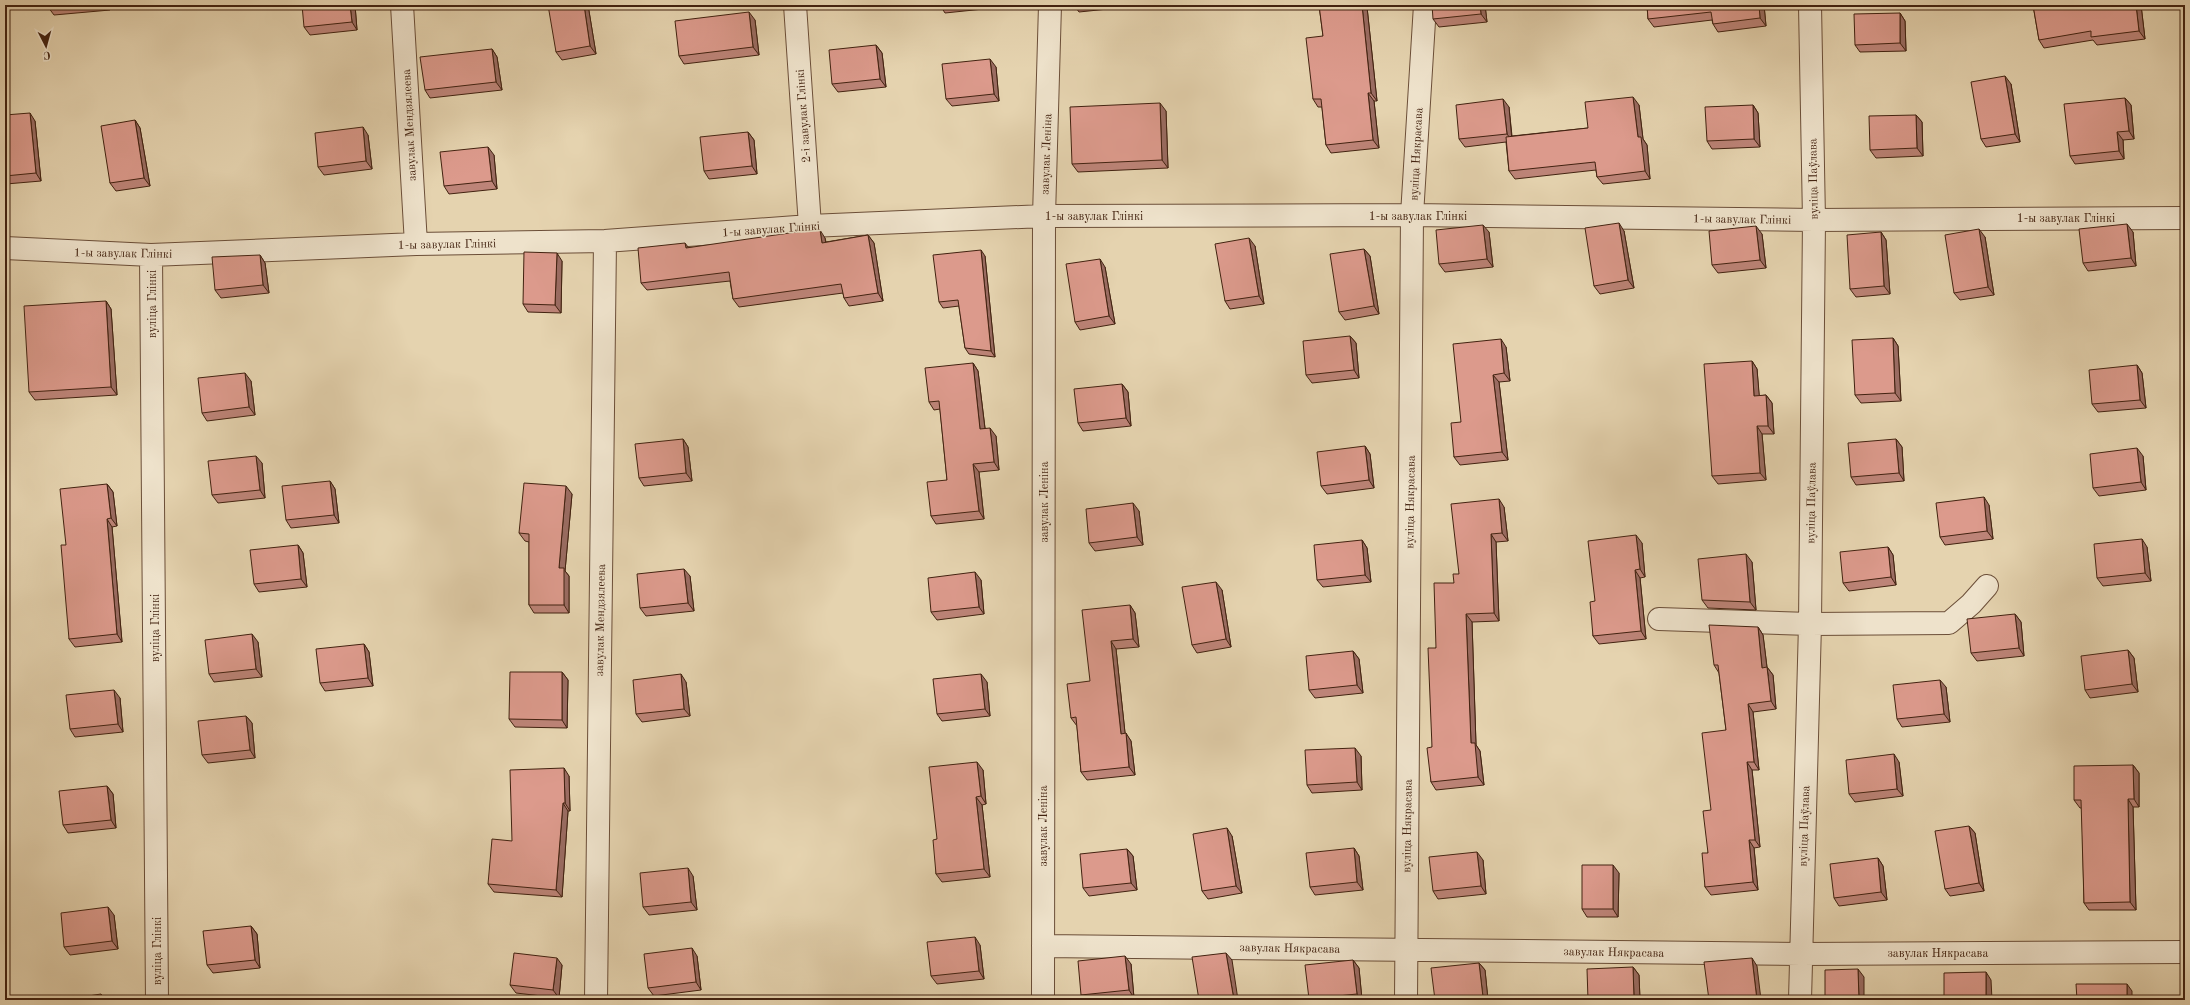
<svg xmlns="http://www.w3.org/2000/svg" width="2190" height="1005" font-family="'Old Standard TT',serif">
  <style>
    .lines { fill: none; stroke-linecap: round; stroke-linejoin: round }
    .minor-casing { stroke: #6b4e38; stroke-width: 24 }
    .minor { stroke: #eee2cb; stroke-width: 22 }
    .wall { fill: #bd8478; stroke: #422210 }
    .shaded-wall { fill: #9a6c62; stroke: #422210 }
    .building { fill: #dc9a8c; stroke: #422210 }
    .labels { text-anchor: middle; stroke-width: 3.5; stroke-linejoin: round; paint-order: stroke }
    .street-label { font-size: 12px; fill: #422210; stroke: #eee2cb }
  </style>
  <rect width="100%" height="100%" fill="#e5d3af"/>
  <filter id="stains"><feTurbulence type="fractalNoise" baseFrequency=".005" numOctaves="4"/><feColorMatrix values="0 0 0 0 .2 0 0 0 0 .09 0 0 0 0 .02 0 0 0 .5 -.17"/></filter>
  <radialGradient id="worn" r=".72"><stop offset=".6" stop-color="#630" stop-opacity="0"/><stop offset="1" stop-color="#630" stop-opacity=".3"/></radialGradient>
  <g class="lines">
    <defs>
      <path id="minor" d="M402 5 416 244
        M795 5 810 226
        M5 248 151 255 416 244 605 241 810 226 1044 216 1412 215 1814 220 2185 218
        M151 255 157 1000
        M1659 619 1810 624 1949 623 1971 604 1987 586
        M1043 946 1801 954 2185 952
        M596 1000 605 241
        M1043 1000 1044 216 1050 5
        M1406 1000 1412 215 1425 5
        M1800 1000 1810 624 1814 220 1810 5"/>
    </defs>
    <!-- minor casing -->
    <use href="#minor" class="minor-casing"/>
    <!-- minor -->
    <use href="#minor" class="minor"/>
  </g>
  <!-- wall -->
  <path class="wall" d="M48 5H110V10L54 15 48 7Z
    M355 5 357 30 310 35 304 27Z
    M588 5 596 54 562 60 556 52Z
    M940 5H993V8L945 13Z
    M1074 5H1127V7L1079 12Z
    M1319 5H1372V6L1367 7 1377 101H1374L1379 148 1331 153 1326 145 1322 107H1318L1313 99 1323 36Z
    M1485 5 1487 22 1439 27 1433 19Z
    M1647 5H1764L1766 26 1718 32 1713 24 1712 20 1654 27 1648 19Z
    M2033 5H2141L2145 39 2097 45 2093 40 2044 48 2039 40Z
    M1900 13 1905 21 1906 51 1860 52 1855 45Z
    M755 20 759 55 684 64 679 56Z
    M876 45 882 53 886 87 838 92 832 84Z
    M492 49 497 57 502 90 430 98 425 90Z
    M996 67 999 101 952 106 946 99Z
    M2011 84 2020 142 1986 147 1981 139Z
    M2125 98 2131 105 2134 139 2123 140 2124 159 2075 164 2070 156Z
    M1639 105 1643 139 1647 145 1650 179 1603 184 1597 177 1596 170 1515 179 1509 171 1506 142 1465 147 1459 139 1509 107 1512 136 1588 128Z
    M1753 105 1758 113 1760 147 1712 149 1707 141Z
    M1166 111 1168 168 1078 172 1072 164Z
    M5 115 35 121 41 181 6 184 5 183Z
    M1916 115 1922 122 1923 156 1876 158 1870 150Z
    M135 120 140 128 150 186 116 191 110 183Z
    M748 132 754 140 757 174 709 179 704 171Z
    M368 135 372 169 324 175 318 167Z
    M494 155 497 189 449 194 444 186Z
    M1624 231 1634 288 1600 294 1594 286Z
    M1489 232 1493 267 1445 272 1439 264Z
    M1881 232 1886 240 1890 294 1856 297 1850 289Z
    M2133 232 2136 266 2088 271 2083 263Z
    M1762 234 1766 268 1718 273 1712 265Z
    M868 235 874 243 883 301 849 306 844 298 843 293 739 307 733 299 730 281 647 290 641 283 689 248 825 238 826 242Z
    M1985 237 1994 295 1960 300 1954 293Z
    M1255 246 1264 304 1230 309 1225 301Z
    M1364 249 1370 256 1379 314 1345 320 1339 312Z
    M260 255 265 263 269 293 221 298 215 290Z
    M985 256 995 357 969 354 965 348 959 306 943 308 939 302Z
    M562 261 561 313 528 312 523 304Z
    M1105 267 1115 324 1080 330 1075 322Z
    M106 301 111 309 117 395 35 400 29 392Z
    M1350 336 1356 343 1359 378 1312 383 1306 375Z
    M1893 338 1898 346 1901 401 1861 403 1855 395Z
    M1506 347 1510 381 1499 382 1508 460 1460 465 1454 457 1461 422Z
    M1752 361 1757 369 1759 396 1766 395 1772 403 1774 434H1762L1766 480 1718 484 1712 476Z
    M973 363 978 371 985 428 996 436 999 470 979 472 984 519 936 524 931 516 947 480 940 409 934 410 929 402Z
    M2137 365 2142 373 2146 408 2098 412 2092 404Z
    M251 381 255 415 207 421 202 413Z
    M1122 384 1128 392 1131 426 1083 431 1078 423Z
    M683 439 688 447 692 481 644 486 639 478Z
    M1896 439 1902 447 1904 481 1856 485 1851 477Z
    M1365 446 1370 454 1374 488 1327 494 1321 486Z
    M2143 456 2146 490 2099 496 2093 488Z
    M262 463 265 498 218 503 212 495Z
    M330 481 335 489 339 523 291 528 286 520Z
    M107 484 113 492 117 526 112 527 122 642 75 647 69 639Z
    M572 494 565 571 569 576V613H534L529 605V542L525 541 519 533Z
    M1989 505 1993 539 1945 545 1940 537Z
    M1504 507 1508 541 1496 542 1499 621 1472 622 1476 745 1480 751 1484 785 1436 790 1431 782 1436 648 1454 583 1459 574Z
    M1139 511 1143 545 1095 551 1089 543Z
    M1362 540 1367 548 1371 582 1323 587 1317 580Z
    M1642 543 1645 577 1640 578 1646 639 1599 644 1593 636 1595 601Z
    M298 545 303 553 307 587 259 592 254 584Z
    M1888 547 1893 555 1896 585 1849 591 1843 583Z
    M2147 547 2151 581 2103 586 2097 578Z
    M1752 562 1756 610 1708 608 1702 600Z
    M690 576 694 611 646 616 640 608Z
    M981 580 984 614 937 620 931 612Z
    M1222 590 1231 647 1197 653 1192 645Z
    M1130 605 1135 613 1139 647 1116 649 1125 733 1131 741 1135 775 1087 780 1081 772 1077 726 1071 718Z
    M2015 614 2021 622 2024 656 1977 661 1971 653Z
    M1758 627 1763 635 1767 667 1773 675 1776 709 1753 712 1759 770H1752L1760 847 1754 848 1758 890 1711 895 1705 887 1708 853 1726 730 1719 673 1714 665Z
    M258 642 262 677 214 682 209 674Z
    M364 644 369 652 373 686 325 691 320 683Z
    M2128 650 2134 658 2138 692 2090 698 2085 690Z
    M1353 651 1359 659 1363 693 1315 698 1309 690Z
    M562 672 568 680 567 728 515 727 509 719Z
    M686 682 690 716 642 722 636 714Z
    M987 682 990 716 942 721 937 714Z
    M1946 687 1950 722 1902 727 1897 719Z
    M120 698 123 732 75 737 70 729Z
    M246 716 252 723 255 758 208 763 202 755Z
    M1361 756 1362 790 1312 793 1307 785Z
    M1899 762 1903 796 1855 802 1849 794Z
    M2133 765 2139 773V807H2133L2136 910H2089L2084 903 2082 808H2080L2074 800Z
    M983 770 986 804 982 805 990 877 942 882 936 874 937 839Z
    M569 776 570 811H568L562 897 494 892 488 884Z
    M107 786 113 794 116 828 68 833 63 825Z
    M1969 826 1975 833 1984 891 1950 896 1945 889Z
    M1232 836 1242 893 1208 899 1202 891Z
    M1354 848 1359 856 1363 890 1315 895 1310 887Z
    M1127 849 1133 856 1137 890 1089 896 1083 888Z
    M1878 858 1883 866 1887 900 1839 906 1834 898Z
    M1483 860 1486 894 1438 899 1433 891Z
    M1619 873 1618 917H1587L1582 909Z
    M693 876 697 910 649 915 643 907Z
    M114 915 118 949 70 955 64 947Z
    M251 926 257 934 260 968 213 973 207 965Z
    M980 945 984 979 937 984 931 976Z
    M697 956 701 990 654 996 648 988Z
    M1353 960 1359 968 1362 1000H1309V999Z
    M1479 963 1485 970 1488 1000H1435Z
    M1131 964 1134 998 1118 1000H1085L1081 995Z
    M562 965 559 998 516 993 510 985Z
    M1633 967 1639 975 1640 1000H1588Z"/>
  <!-- shaded-wall -->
  <path class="shaded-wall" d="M107 5H110V10Z
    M350 5H355L357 30 352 22Z
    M584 5H588L596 54 590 46Z
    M1362 5H1365L1367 7 1377 101 1371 93Z
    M1480 5H1485L1487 22 1481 14Z
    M1759 5H1764L1766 26 1760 18Z
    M2136 5H2141L2145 39 2139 31Z
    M749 12 755 20 759 55 753 47Z
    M1900 13 1905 21 1906 51 1900 43Z
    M876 45 882 53 886 87 880 79Z
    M492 49 497 57 502 90 496 82Z
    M990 59 996 67 999 101 994 94Z
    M2005 76 2011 84 2020 142 2015 134Z
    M1368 93 1374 101 1379 148 1373 140Z
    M1633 97 1639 105 1643 139 1647 145 1650 179 1645 171 1638 137Z
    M2125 98 2131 105 2134 139 2129 131Z
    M1503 99 1509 107 1512 141 1507 134Z
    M1160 103 1166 111 1168 168 1162 160Z
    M1753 105 1758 113 1760 147 1754 139Z
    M30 113 35 121 41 181 36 173Z
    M1916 115 1922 122 1923 156 1917 148Z
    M135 120 140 128 150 186 144 178Z
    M363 127 368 135 372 169 366 161Z
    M748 132 754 140 757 174 752 166Z
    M2117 132 2123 140 2124 159 2119 151Z
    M488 147 494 155 497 189 492 181Z
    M1619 223 1624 231 1634 288 1628 280Z
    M2127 224 2133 232 2136 266 2131 258Z
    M1483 225 1489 232 1493 267 1487 259Z
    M1756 226 1762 234 1766 268 1760 260Z
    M1979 229 1985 237 1994 295 1988 287Z
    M820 230 825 238 827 251 822 243Z
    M1881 232 1886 240 1890 294 1884 286Z
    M868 235 874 243 883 301 878 293Z
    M1249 238 1255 246 1264 304 1259 296Z
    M685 243 691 251 686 248Z
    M1364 249 1370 256 1379 314 1374 306Z
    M981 250 985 256 995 357 991 351Z
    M557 253 562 261 561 313 555 305Z
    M260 255 265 263 269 293 263 285Z
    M1100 259 1105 267 1115 324 1109 316Z
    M106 301 111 309 117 395 111 387Z
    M1350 336 1356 343 1359 378 1354 370Z
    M1893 338 1898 346 1901 401 1895 393Z
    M1501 339 1506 347 1510 381 1504 373Z
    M1752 361 1757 369 1760 404 1754 396Z
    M973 363 978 371 986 437 980 429Z
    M2137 365 2142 373 2146 408 2140 400Z
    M245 373 251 381 255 415 249 407Z
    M1493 375 1499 382 1508 460 1502 452Z
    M1122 384 1128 392 1131 426 1126 418Z
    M1766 395 1772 403 1774 434 1768 426Z
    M1757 426 1762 434 1766 480 1760 473Z
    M990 428 996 436 999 470 994 462Z
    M683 439 688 447 692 481 686 473Z
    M1896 439 1902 447 1904 481 1899 473Z
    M1365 446 1370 454 1374 488 1369 480Z
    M2137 448 2143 456 2146 490 2141 482Z
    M256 456 262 463 265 498 260 490Z
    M973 464 979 472 984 519 979 511Z
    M330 481 335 489 339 523 334 515Z
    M107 484 113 492 117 526 111 518Z
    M566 486 572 494 565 571 569 576V613L564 605 559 568Z
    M1984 497 1989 505 1993 539 1987 531Z
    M1499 499 1504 507 1508 541 1502 533Z
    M1133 503 1139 511 1143 545 1137 537Z
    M107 519 112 527 122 642 117 634Z
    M1491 534 1496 542 1499 621 1494 613Z
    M1636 535 1642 543 1645 577 1640 569Z
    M2142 539 2147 547 2151 581 2145 573Z
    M1362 540 1367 548 1371 582 1365 575Z
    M298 545 303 553 307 587 301 579Z
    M1888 547 1893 555 1896 585 1891 577Z
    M1746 554 1752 562 1756 610 1750 602Z
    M684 569 690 576 694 611 688 603Z
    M1635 570 1640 578 1646 639 1641 631Z
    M975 572 981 580 984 614 979 607Z
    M1216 582 1222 590 1231 647 1226 639Z
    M1130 605 1135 613 1139 647 1133 639Z
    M1466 614 1472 622 1476 745 1480 751 1484 785 1478 777 1471 743Z
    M2015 614 2021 622 2024 656 2019 648Z
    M1758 627 1763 635 1768 676 1762 668Z
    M252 634 258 642 262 677 256 669Z
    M1111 641 1116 649 1126 742 1121 734Z
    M364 644 369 652 373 686 368 678Z
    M2128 650 2134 658 2138 692 2132 684Z
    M1353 651 1359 659 1363 693 1357 685Z
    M1767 667 1773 675 1776 709 1771 701Z
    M562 672 568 680 567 728 562 720Z
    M681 674 686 682 690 716 684 709Z
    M981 674 987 682 990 716 985 709Z
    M1940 680 1946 687 1950 722 1944 714Z
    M114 690 120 698 123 732 118 724Z
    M1748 704 1753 712 1759 770 1754 762Z
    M246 716 252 723 255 758 250 750Z
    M1126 733 1131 741 1135 775 1129 767Z
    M1355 748 1361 756 1362 790 1357 782Z
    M1894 754 1899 762 1903 796 1897 789Z
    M977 762 983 770 986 804 981 796Z
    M1747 762 1752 770 1760 847 1755 840Z
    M2133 765 2139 773V807L2134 799Z
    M564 768 569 776 570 811 565 803Z
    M107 786 113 794 116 828 111 820Z
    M976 797 982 805 990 877 984 869Z
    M2128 799 2133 807 2136 910 2130 902Z
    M563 803 568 811 562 897 556 890Z
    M1969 826 1975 833 1984 891 1979 883Z
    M1227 828 1232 836 1242 893 1236 886Z
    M1749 840 1754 848 1758 890 1753 882Z
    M1354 848 1359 856 1363 890 1357 882Z
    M1127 849 1133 856 1137 890 1131 883Z
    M1477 852 1483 860 1486 894 1481 886Z
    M1878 858 1883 866 1887 900 1881 892Z
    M1613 865 1619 873 1618 917 1613 909Z
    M688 868 693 876 697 910 691 902Z
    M108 907 114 915 118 949 112 941Z
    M251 926 257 934 260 968 255 960Z
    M975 937 980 945 984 979 979 971Z
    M692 948 697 956 701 990 696 982Z
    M1226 953 1232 960 1238 1000H1234Z
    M1125 956 1131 964 1134 998 1129 990Z
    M557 958 562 965 559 998 553 990Z
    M1752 958 1757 966 1761 1000H1757Z
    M1353 960 1359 968 1362 1000H1361L1357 994Z
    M1479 963 1485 970 1488 1000H1485L1483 997Z
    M1633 967 1639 975 1640 1000H1636L1634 998Z
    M1858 969 1864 977V1000H1859Z
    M1986 972 1991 980 1992 1000H1986Z
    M2127 984 2132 991V1000H2127Z
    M101 994 105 1000H102Z"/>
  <!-- building -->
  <path class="building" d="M48 5H76L48 7Z
    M302 5H350L352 22 304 27Z
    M548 5H584L590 46 556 52Z
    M1319 5H1362L1371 93H1368L1373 140 1326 145 1321 99H1313L1306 38 1323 36Z
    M1432 5H1480L1481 14 1433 19Z
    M1647 5H1759L1760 18 1713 24 1711 12 1648 19Z
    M2033 5H2136L2139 31 2091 37V31L2039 40Z
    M749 12 753 47 679 56 675 21Z
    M1900 13V43L1855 45 1854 14Z
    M876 45 880 79 832 84 829 50Z
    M492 49 496 82 425 90 420 57Z
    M990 59 994 94 946 99 942 64Z
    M2005 76 2015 134 1981 139 1971 82Z
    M1633 97 1638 137H1641L1645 171 1597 177 1595 162 1509 171 1506 137 1588 128 1585 102Z
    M2125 98 2129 131 2117 132 2119 151 2070 156 2064 104Z
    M1503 99 1507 134 1459 139 1456 105Z
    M1160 103 1162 160 1072 164 1070 107Z
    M1753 105 1754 139 1707 141 1705 107Z
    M30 113 36 173 5 176V115Z
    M1916 115 1917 148 1870 150 1869 116Z
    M135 120 144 178 110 183 101 126Z
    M363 127 366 161 318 167 315 133Z
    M748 132 752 166 704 171 700 137Z
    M488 147 492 181 444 186 440 152Z
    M1619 223 1628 280 1594 286 1585 228Z
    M2127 224 2131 258 2083 263 2079 229Z
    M1483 225 1487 259 1439 264 1436 230Z
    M1756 226 1760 260 1712 265 1709 231Z
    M1979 229 1988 287 1954 293 1945 235Z
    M810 230H820L822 243 868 235 878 293 844 298 841 284 733 299 729 272 641 283 638 248 685 243 686 248Z
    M1881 232 1884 286 1850 289 1847 235Z
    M1249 238 1259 296 1225 301 1215 244Z
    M1364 249 1374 306 1339 312 1330 254Z
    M981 250 991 351 965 348 958 300 939 302 933 255Z
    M524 252 557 253 555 305 523 304Z
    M260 255 263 285 215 290 212 257Z
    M1100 259 1109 316 1075 322 1066 264Z
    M106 301 111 387 29 392 24 306Z
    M1350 336 1354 370 1306 375 1303 341Z
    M1893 338 1895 393 1855 395 1852 340Z
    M1501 339 1504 373 1493 375 1502 452 1454 457 1451 423 1461 422 1453 344Z
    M1752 361 1754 396 1766 395 1768 426H1757L1760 473 1712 476 1704 364Z
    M973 363 980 429 990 428 994 462 973 464 979 511 931 516 927 482 947 480 939 401 929 402 925 368Z
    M2137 365 2140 400 2092 404 2089 370Z
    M245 373 249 407 202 413 198 378Z
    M1122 384 1126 418 1078 423 1074 389Z
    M683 439 686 473 639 478 635 444Z
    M1896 439 1899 473 1851 477 1848 443Z
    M1365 446 1369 480 1321 486 1317 452Z
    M2137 448 2141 482 2093 488 2090 454Z
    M256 456 260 490 212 495 208 461Z
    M330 481 334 515 286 520 282 486Z
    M524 483 566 486 559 568H564V605H529V534L519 533Z
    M107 484 111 518 107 519 117 634 69 639 61 545H66L60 489Z
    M1984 497 1987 531 1940 537 1936 503Z
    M1499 499 1502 533 1491 534 1494 613 1466 614 1471 743H1475L1478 777 1431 782 1427 748 1432 747 1428 648H1436L1434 583H1454L1453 574H1459L1451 504Z
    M1133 503 1137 537 1089 543 1086 509Z
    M1636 535 1640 569 1635 570 1641 631 1593 636 1590 602 1595 601 1588 541Z
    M2142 539 2145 573 2097 578 2094 544Z
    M1362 540 1365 575 1317 580 1314 545Z
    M298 545 301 579 254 584 250 550Z
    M1888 547 1891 577 1843 583 1840 552Z
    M1746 554 1750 602 1702 600 1698 559Z
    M684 569 688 603 640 608 637 574Z
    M975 572 979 607 931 612 928 578Z
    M1216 582 1226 639 1192 645 1182 587Z
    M1130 605 1133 639 1111 641 1121 734 1126 733 1129 767 1081 772 1076 717 1071 718 1067 684 1090 681 1082 610Z
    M2015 614 2019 648 1971 653 1967 619Z
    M1709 625 1758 627 1762 668 1767 667 1771 701 1748 704 1754 762H1747L1755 840H1749L1753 882 1705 887 1702 853H1708L1703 811 1711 810 1702 733 1726 730 1718 665H1714Z
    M252 634 256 669 209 674 205 640Z
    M364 644 368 678 320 683 316 649Z
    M2128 650 2132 684 2085 690 2081 656Z
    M1353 651 1357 685 1309 690 1306 656Z
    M510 672H562V720L509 719Z
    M681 674 684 709 636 714 633 680Z
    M981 674 985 709 937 714 933 679Z
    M1940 680 1944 714 1897 719 1893 685Z
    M114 690 118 724 70 729 66 695Z
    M246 716 250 750 202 755 198 721Z
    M1355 748 1357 782 1307 785 1305 750Z
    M1894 754 1897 789 1849 794 1846 760Z
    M977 762 981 796 976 797 984 869 936 874 933 840 937 839 929 767Z
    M2133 765 2134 799H2128L2130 902 2084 903 2081 800H2074V766Z
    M564 768 565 803H563L556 890 488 884 492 839 512 841 510 770Z
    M107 786 111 820 63 825 59 791Z
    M1969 826 1979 883 1945 889 1935 831Z
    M1227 828 1236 886 1202 891 1193 834Z
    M1354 848 1357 882 1310 887 1306 853Z
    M1127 849 1131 883 1083 888 1080 854Z
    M1477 852 1481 886 1433 891 1429 857Z
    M1878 858 1881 892 1834 898 1830 864Z
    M1582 865H1613V909H1582Z
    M688 868 691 902 643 907 640 873Z
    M108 907 112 941 64 947 61 913Z
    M251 926 255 960 207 965 203 931Z
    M975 937 979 971 931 976 927 942Z
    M692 948 696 982 648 988 644 954Z
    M514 953 557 958 553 990 510 985Z
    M1226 953 1234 1000H1199L1192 957Z
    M1125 956 1129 990 1081 995 1078 961Z
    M1752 958 1757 1000H1709L1704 962Z
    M1353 960 1357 994 1309 999 1305 965Z
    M1479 963 1483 997 1454 1000H1435L1431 968Z
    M1633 967 1634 998 1588 1000 1587 969Z
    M1858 969 1859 1000H1825V970Z
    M1986 972V1000H1944V973Z
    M2076 984H2127V1000H2077Z
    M101 994 102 1000H63Z"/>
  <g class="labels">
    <!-- street labels -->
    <g class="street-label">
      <text transform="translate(803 116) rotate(-94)" y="4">2-і завулак Глінкі</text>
      <text transform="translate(409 125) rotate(-93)" y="4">завулак Мендзялеева</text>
      <text transform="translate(1046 154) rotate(-88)" y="4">завулак Леніна</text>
      <text transform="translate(1416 154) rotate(-87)" y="4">вуліца Някрасава</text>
      <text transform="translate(1813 179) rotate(-91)" y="4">вуліца Паўлава</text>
      <text x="1094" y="220">1-ы завулак Глінкі</text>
      <text x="1418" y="220">1-ы завулак Глінкі</text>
      <text x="2066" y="222">1-ы завулак Глінкі</text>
      <text transform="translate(1742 219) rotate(1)" y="4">1-ы завулак Глінкі</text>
      <text transform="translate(771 229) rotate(-4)" y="4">1-ы завулак Глінкі</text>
      <text transform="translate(447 244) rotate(-1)" y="4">1-ы завулак Глінкі</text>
      <text transform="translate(123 253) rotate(1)" y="4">1-ы завулак Глінкі</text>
      <text transform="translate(152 304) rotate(-90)" y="4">вуліца Глінкі</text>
      <text transform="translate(1044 502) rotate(-90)" y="4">завулак Леніна</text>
      <text transform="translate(1410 502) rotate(-89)" y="4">вуліца Някрасава</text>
      <text transform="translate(1811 503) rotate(-89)" y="4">вуліца Паўлава</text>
      <text transform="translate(600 620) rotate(-89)" y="4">завулак Мендзялеева</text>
      <text transform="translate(155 628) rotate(-90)" y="4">вуліца Глінкі</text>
      <text transform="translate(1043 826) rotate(-90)" y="4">завулак Леніна</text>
      <text transform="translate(1407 826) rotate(-89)" y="4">вуліца Някрасава</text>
      <text transform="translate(1804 826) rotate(-88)" y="4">вуліца Паўлава</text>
      <text transform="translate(1290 948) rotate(1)" y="4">завулак Някрасава</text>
      <text transform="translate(157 951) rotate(-90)" y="4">вуліца Глінкі</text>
      <text transform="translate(1614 952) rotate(1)" y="4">завулак Някрасава</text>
      <text x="1938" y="957">завулак Някрасава</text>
    </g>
  </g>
  <!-- margin -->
  <rect width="2190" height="1005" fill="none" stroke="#e5d3af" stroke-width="20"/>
  <rect x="6" y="6" width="2178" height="993" fill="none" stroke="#422210" stroke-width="2"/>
  <rect x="10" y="10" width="2170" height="985" fill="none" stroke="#422210"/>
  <!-- north arrow -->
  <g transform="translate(46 46) rotate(174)" stroke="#eee2cb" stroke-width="3" paint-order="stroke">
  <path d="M0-3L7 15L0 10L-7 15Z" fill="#422210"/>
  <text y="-6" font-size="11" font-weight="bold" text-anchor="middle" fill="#422210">С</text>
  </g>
  <rect width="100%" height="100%" filter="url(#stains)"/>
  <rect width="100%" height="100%" fill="url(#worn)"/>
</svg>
